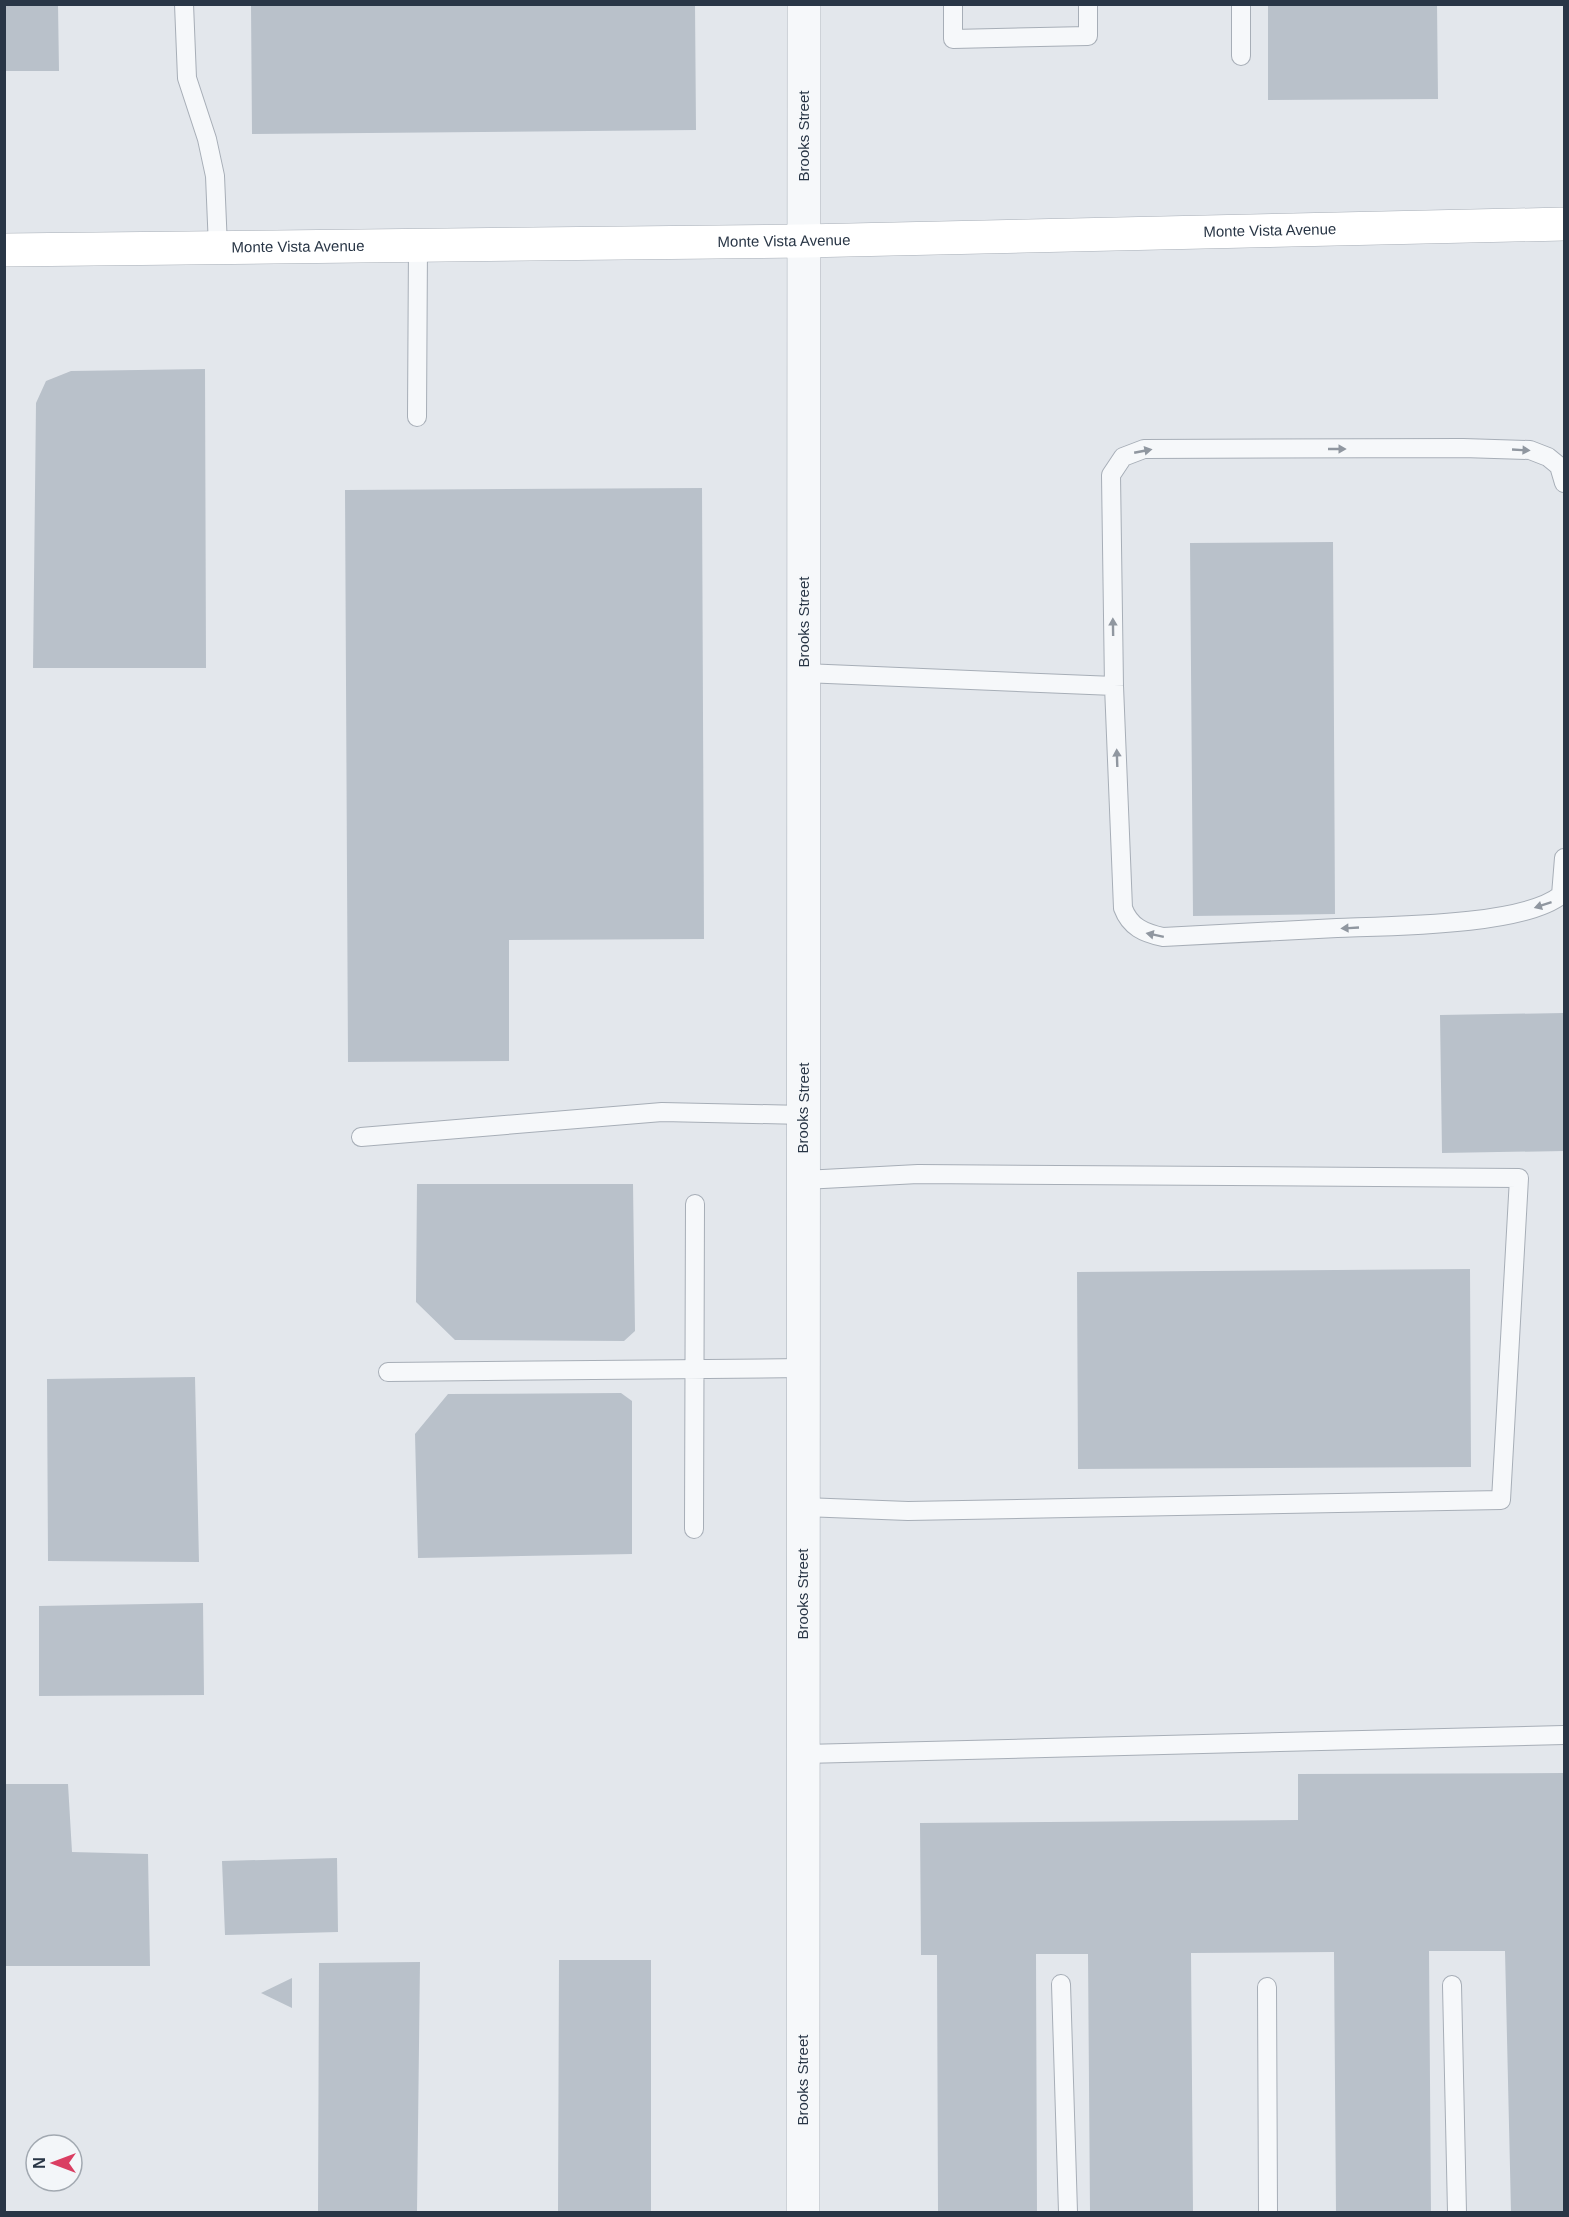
<svg xmlns="http://www.w3.org/2000/svg" width="1569" height="2217" font-family="Helvetica,sans-serif">
  <style>
    .building { fill: #b9c1ca }
    .lines { fill: none; stroke-linecap: round; stroke-linejoin: round }
    .service-casing { stroke: #a7aeb7; stroke-width: 20 }
    .minor-casing { stroke: #a7aeb7; stroke-width: 34 }
    .secondary-casing { stroke: #a7aeb7; stroke-width: 34 }
    .service { stroke: #f6f8fa; stroke-width: 18 }
    .minor { stroke: #f6f8fa; stroke-width: 33 }
    .secondary { stroke: #fff; stroke-width: 33 }
    .oneway { fill: #9097a0 }
    .labels { text-anchor: middle; stroke-width: 5; stroke-linejoin: round; paint-order: stroke }
    .street-label { font-size: 15px; fill: #293646; stroke: #f3f6f9 }
  </style>
  <rect width="100%" height="100%" fill="#e3e7ec"/>
  <!-- building -->
  <path class="building" d="M4 4H58L59 71H4Z
    M251 4H695L696 130 252 134Z
    M1268 4H1437L1438 99 1268 100Z
    M205 369 206 668H33L36 403 46 381 71 371Z
    M702 488 704 939 509 940V1061L348 1062 345 490Z
    M1333 542 1335 914 1193 916 1190 543Z
    M1564 1013V1151L1442 1153 1440 1015Z
    M417 1184H633L635 1331 624 1341 455 1340 416 1302Z
    M1470 1269 1471 1467 1078 1469 1077 1272Z
    M195 1377 199 1562 48 1561 47 1379Z
    M621 1393 632 1401V1554L418 1558 415 1434 448 1394Z
    M203 1603 204 1695 39 1696V1606Z
    M1564 1773V2212H1511L1505 1951H1429L1431 2212H1336L1334 1952 1191 1953 1193 2212H1090L1088 1954H1036L1037 2212H938L937 1955H921L920 1823 1298 1820V1774Z
    M4 1784H68L72 1852 148 1854 150 1966H4Z
    M337 1858 338 1932 225 1935 222 1861Z
    M559 1960H651V2212H558Z
    M420 1962 417 2212H318L319 1963Z
    M292 1978V2008L261 1993Z"/>
  <g class="lines">
    <defs>
      <path id="service" d="M184 4 187 78 207 139 215 176 218 247
        M953 4V39L1088 36V4
        M1241 4V56
        M417 417 418 245
        M1564 483 1559 466 1548 457 1530 450 1463 448 1144 449 1123 457 1111 475 1114 686 1123 908C1130 927 1144 933 1163 937 1221 934 1279 931 1337 928 1389 926 1523 926 1561 895L1564 858
        M804 673 1114 686
        M361 1137 662 1112 804 1115
        M804 1180 918 1174 1519 1178 1501 1500 908 1511 804 1507
        M388 1372 804 1368
        M694 1529 695 1204
        M804 1754 1564 1735
        M1061 1984 1068 2212
        M1452 1985 1457 2212
        M1267 1987 1268 2212"/>
      <g id="minor">
        <path id="s1" d="M803 2212 804 4"/>
      </g>
      <g id="secondary">
        <path id="s2" d="M4 250 804 241 1564 224"/>
      </g>
    </defs>
    <!-- service casing -->
    <use href="#service" class="service-casing"/>
    <!-- minor casing -->
    <use href="#minor" class="minor-casing"/>
    <!-- secondary casing -->
    <use href="#secondary" class="secondary-casing"/>
    <!-- service -->
    <use href="#service" class="service"/>
    <!-- minor -->
    <use href="#minor" class="minor"/>
    <!-- secondary -->
    <use href="#secondary" class="secondary"/>
  </g>
  <!-- one-way arrows -->
  <defs><path id="oneway-solid" d="M-6-.8H1V-3.2L6.5 0L1 3.2V.8H-6Z" transform="scale(1.5)"/></defs>
  <g class="oneway">
    <use href="#oneway-solid" transform="translate(1337 449)"/>
    <use href="#oneway-solid" transform="translate(1521 450) rotate(3)"/>
    <use href="#oneway-solid" transform="translate(1143 451) rotate(-11)"/>
    <use href="#oneway-solid" transform="translate(1113 627) rotate(-91)"/>
    <use href="#oneway-solid" transform="translate(1117 758) rotate(-92)"/>
    <use href="#oneway-solid" transform="translate(1543 905) rotate(162)"/>
    <use href="#oneway-solid" transform="translate(1350 928) rotate(177)"/>
    <use href="#oneway-solid" transform="translate(1155 935) rotate(-168)"/>
  </g>
  <g class="labels">
    <!-- street labels -->
    <g class="street-label">
      <text dy="5" stroke="none"><textPath href="#s1" startOffset="2076">Brooks Street</textPath></text>
      <text dy="5" stroke="none"><textPath href="#s2" startOffset="1266">Monte Vista Avenue</textPath></text>
      <text dy="5" stroke="none"><textPath href="#s2" startOffset="780">Monte Vista Avenue</textPath></text>
      <text dy="5" stroke="none"><textPath href="#s2" startOffset="294">Monte Vista Avenue</textPath></text>
      <text dy="5" stroke="none"><textPath href="#s1" startOffset="1590">Brooks Street</textPath></text>
      <text dy="5" stroke="none"><textPath href="#s1" startOffset="1104">Brooks Street</textPath></text>
      <text dy="5" stroke="none"><textPath href="#s1" startOffset="618">Brooks Street</textPath></text>
      <text dy="5" stroke="none"><textPath href="#s1" startOffset="132">Brooks Street</textPath></text>
    </g>
  </g>
  <!-- border -->
  <rect width="1569" height="2217" fill="none" stroke="#293646" stroke-width="12"/>
  <!-- north arrow -->
  <g transform="translate(54 2163) rotate(270)"><circle r="28" fill="#f3f6f9" stroke="#a2a9b1" stroke-width="1.5"/>
  <path d="M0-4.5L10 22L0 15L-10 22Z" fill="#da3e62"/>
  <text y="-9" font-size="16" font-weight="bold" text-anchor="middle" fill="#293646">N</text>
  </g>
</svg>
